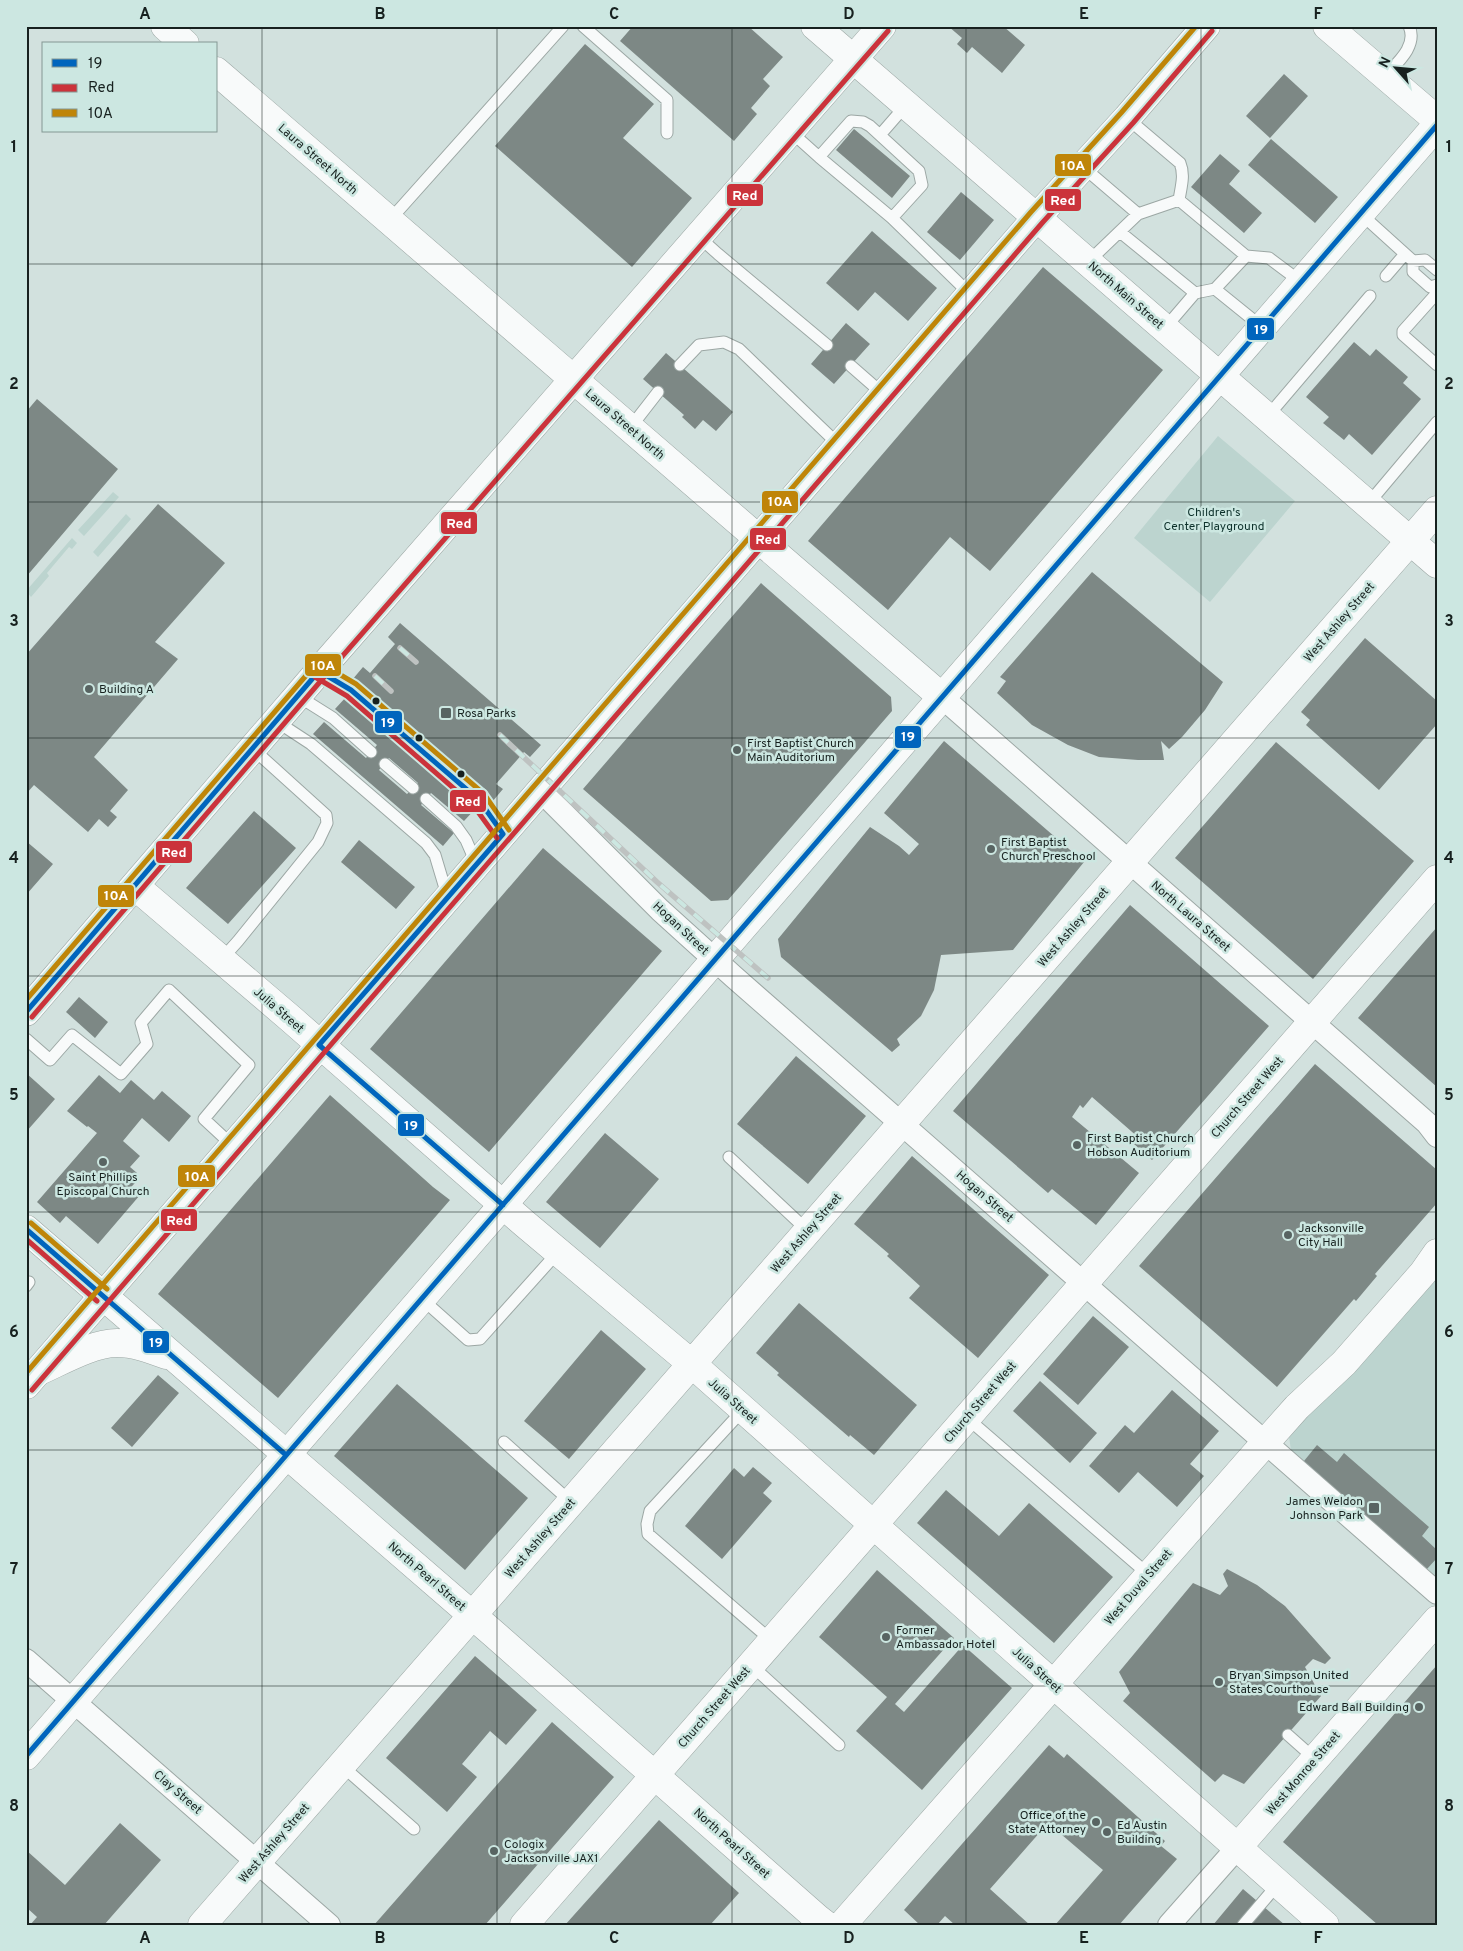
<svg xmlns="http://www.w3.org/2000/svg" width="1463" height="1951" font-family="Overpass,sans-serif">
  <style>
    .green { fill: #bcd4cf }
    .building { fill: #7d8885; fill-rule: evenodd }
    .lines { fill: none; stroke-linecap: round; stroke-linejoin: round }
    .lane-casing { stroke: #9ca7a4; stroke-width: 13 }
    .street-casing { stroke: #9ca7a4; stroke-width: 24 }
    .secondary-casing { stroke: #9ca7a4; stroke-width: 29 }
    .primary-casing { stroke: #9ca7a4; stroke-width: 29 }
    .lane { stroke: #f8fafa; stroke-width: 11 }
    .street { stroke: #f8fafa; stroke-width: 22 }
    .secondary { stroke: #f8fafa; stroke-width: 28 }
    .primary { stroke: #f8fafa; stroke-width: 28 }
    .rail-casing { stroke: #bec2c1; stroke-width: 5.5 }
    .rail { stroke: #cce7e1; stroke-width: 4; stroke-dasharray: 11; stroke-linecap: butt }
    .bus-1-casing { stroke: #cce7e1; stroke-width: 9 }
    .bus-2-casing { stroke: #cce7e1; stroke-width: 9 }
    .bus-3-casing { stroke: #cce7e1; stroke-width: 9 }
    .bus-1 { stroke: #0065bd; stroke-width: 5 }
    .bus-2 { stroke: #cb333b; stroke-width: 5 }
    .bus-3 { stroke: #bf8508; stroke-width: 5 }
    .grid { fill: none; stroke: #17211f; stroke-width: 1; stroke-opacity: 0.55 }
    .poi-dot { fill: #586462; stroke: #cce7e1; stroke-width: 2 }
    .bus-dot { fill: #17211f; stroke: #cce7e1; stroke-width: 2 }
    .labels { text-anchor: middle; stroke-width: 5; stroke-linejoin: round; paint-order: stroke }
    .street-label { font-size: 12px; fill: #17211f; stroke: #cce7e1 }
    .park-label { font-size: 12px; fill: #0e322c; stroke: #cce7e1 }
    .poi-label { font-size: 12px; fill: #17211f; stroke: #cce7e1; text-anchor: start }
    .line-badge { stroke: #cce7e1; stroke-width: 2 }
    .badge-label { font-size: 14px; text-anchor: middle; font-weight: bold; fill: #fff }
    .neatline { fill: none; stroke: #17211f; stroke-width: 2 }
    .grid-label { font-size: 16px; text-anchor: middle; font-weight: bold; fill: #17211f }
  </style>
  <rect width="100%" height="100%" fill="#d2e1de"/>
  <!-- green -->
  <path class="green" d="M1218 436 1295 501 1210 602 1134 538Z
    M113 492 119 497 84 536 78 530Z
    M126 514 131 519 98 557 93 552Z
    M72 538 77 543 72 549 69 547 47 573 49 576 31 597 26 591Z
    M1437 1273V1577L1291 1450 1289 1437 1312 1407Z"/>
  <!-- building -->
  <path class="building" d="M633 26H748L783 57 763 79 770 86 751 108 757 114 734 141 620 41Z
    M948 26H1003L1025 45 1002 73 972 47 967 53 957 44 962 38Z
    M585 44 654 104 623 138 692 198 632 267 495 146Z
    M1284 74 1308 96 1270 138 1246 116Z
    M854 129 910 176 892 198 836 150Z
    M1271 139 1338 197 1315 223 1248 165Z
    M1220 154 1240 171 1229 184 1262 213 1244 233 1191 187Z
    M961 192 994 220 960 260 927 232Z
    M872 231 937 288 908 321 875 292 858 311 826 283Z
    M1043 267 1163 370 990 571 950 537 888 610 808 541Z
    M846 323 870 344 834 384 811 364Z
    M1354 342 1370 356 1376 349 1408 377 1403 383 1421 399 1372 455 1349 434 1344 440 1323 423 1329 417 1306 397Z
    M666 353 733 412 716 431 703 420 695 429 682 417 684 415 643 379Z
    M37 399 118 469 26 577V412Z
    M158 504 225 563 155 642 178 659 94 757 128 790 110 811 117 817 108 827 99 819 88 832 34 785 26 794V655Z
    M1092 572 1223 682 1205 710 1182 737 1169 749 1161 741 1164 760H1138L1099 757 1068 745 1032 725 997 693 1006 681 1000 677Z
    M761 583 891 697 892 711 728 900 711 901 583 789Z
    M400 623 541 745 530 757 524 752 496 784 503 789 492 802 454 769 445 779 477 807 464 821 431 793 421 805 454 833 443 846 313 734 324 722 366 758 377 745 335 709 347 696 388 732 398 721 352 680 363 667 370 673 395 644 388 637ZM411 732 439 757 430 768 401 744ZM389 758 418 783 407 794 379 770Z
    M1365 638 1437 701V724L1379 790 1306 725 1310 720 1301 712Z
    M944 741 1084 862 1013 950 941 955 934 990 921 1016 897 1039 900 1045 892 1052 781 957 778 939 870 827 899 846 909 855 919 844 884 813Z
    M1276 742 1414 861 1313 979 1175 858Z
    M254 811 296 848 228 924 186 888Z
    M359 840 415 887 396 909 341 862Z
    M26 841 53 864 26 895Z
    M543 848 662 951 489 1152 370 1049Z
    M1130 905 1269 1026 1152 1160 1134 1144 1139 1138 1092 1097 1083 1108 1080 1105 1072 1117 1139 1173 1096 1225 1052 1189 1048 1193 953 1111Z
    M1437 927V1087L1358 1018Z
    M79 997 108 1022 95 1038 66 1012Z
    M796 1056 866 1116 808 1184 737 1124Z
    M1315 1064 1437 1170V1203L1375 1274 1377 1276 1356 1301 1354 1299 1277 1387 1139 1266Z
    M26 1073 55 1099 26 1132Z
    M99 1075 120 1093 131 1080 154 1100 162 1091 191 1116 169 1142 142 1118 123 1141 140 1156 130 1167 137 1173V1181L131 1187 140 1195 98 1244 66 1216 60 1223 37 1202 97 1133 88 1126 87 1127 67 1111Z
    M330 1095 433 1187 450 1200 278 1398 158 1294Z
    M605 1133 659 1179 600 1248 546 1202Z
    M912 1156 1049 1275 978 1358 909 1298 920 1286 887 1256 889 1254 854 1224Z
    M799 1303 917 1405 874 1455 850 1435 849 1437 777 1375 779 1373 756 1353Z
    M1093 1316 1129 1347 1078 1405 1043 1374Z
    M601 1330 646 1369 569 1459 524 1421Z
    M158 1375 179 1393 132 1447 111 1428Z
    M1040 1381 1097 1433 1070 1463 1013 1411Z
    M397 1384 528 1498 465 1570 334 1456Z
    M1172 1390 1219 1431 1190 1464 1204 1476 1177 1507 1138 1472 1119 1493 1089 1466 1125 1425 1134 1433Z
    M1317 1445 1337 1462 1344 1453 1429 1527 1422 1536 1437 1550V1558L1427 1569 1408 1552 1400 1561 1315 1487 1323 1478 1304 1461Z
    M753 1467 772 1483 763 1493 772 1501 722 1559 685 1526 734 1468 744 1477Z
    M946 1490 999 1536 1029 1503 1113 1577 1054 1643 917 1523Z
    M1227 1569 1257 1585 1285 1606 1331 1658 1325 1664 1313 1659 1305 1667 1321 1696 1244 1784 1223 1774 1215 1782 1123 1701 1130 1693 1119 1672 1193 1583 1220 1595 1228 1586 1223 1574Z
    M877 1570 954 1638 895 1704 904 1712 963 1645 1012 1688 922 1790 856 1731 887 1697 819 1637Z
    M475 1656 537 1710 506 1745 490 1731 462 1764 477 1777 447 1812 386 1758Z
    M1437 1665V1925H1378L1283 1842Z
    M552 1722 614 1777 485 1925H374Z
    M1049 1745 1064 1758 1067 1754 1165 1841 1161 1846 1177 1859 1119 1925H1055L1103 1870 1048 1823 990 1889 1030 1925H955L945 1916 937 1925H920L904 1910Z
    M659 1820 739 1893 710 1925H565Z
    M120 1823 161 1860 104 1925H30L37 1917 26 1907V1850L65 1885Z
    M1243 1889 1285 1925H1213Z"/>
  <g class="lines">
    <defs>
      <path id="lane" d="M583 26 667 100V133
        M1385 76C1397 63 1418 46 1409 26
        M1127 118 1180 163C1185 175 1181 187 1179 200L1246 256 1215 289 1195 293 1165 328
        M790 131 819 157
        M880 135 907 104
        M1083 167 1138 214 1088 262
        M1138 214 1179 200
        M1361 214 1413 261
        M892 218 922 185 919 171 870 126 863 122 851 121 819 157 892 218 970 294
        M389 221 563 26
        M1120 232 1195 293
        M698 236 718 254 827 345
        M1246 256 1269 258 1301 282
        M1437 270 1425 260 1413 261V272L1430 287 1437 285
        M1386 276 1405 254
        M1215 289 1262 327
        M1437 293 1403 331V335L1437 365
        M680 365 699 345 724 342 739 349 839 445
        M851 366 883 394
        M1267 417 1370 296
        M630 428 658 392
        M1368 504 1437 422
        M319 671 351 690 393 727
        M298 696 333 718 371 752
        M276 721 311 744 426 843 435 855 447 895
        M406 738 435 762
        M385 764 413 788
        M449 774 479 800 503 834
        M426 799 456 826 466 840 476 863
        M221 960 238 941 318 842 327 823 326 815 253 749
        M26 1039 50 1060 72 1035 121 1074 147 1044 141 1023 169 990 249 1065 204 1119 232 1145
        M729 1157 808 1231
        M26 1286 29 1282
        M422 1299 468 1340 480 1339 558 1252
        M743 1410 650 1511 647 1524 648 1534 772 1641
        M967 1418 1149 1575
        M504 1442 571 1502
        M751 1665 839 1745
        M1288 1735 1315 1759
        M341 1765 414 1829
        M1243 1925 1278 1884"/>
      <path id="street" d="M943 698 1427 1123 1437 1136
        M541 791 660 910 734 977 1437 1593
        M26 1660 329 1925
        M1169 1925 1237 1848"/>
      <path id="secondary" d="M165 26 185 44
        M216 71 943 698
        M135 886 291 1019 525 1224 692 1364 1325 1925
        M26 1229 494 1634 817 1918 826 1925
        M37 1372C60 1362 92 1343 117 1343 134 1343 150 1349 166 1355
        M1237 1848 1437 1620
        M202 1925 1437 510
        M524 1925 1437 879
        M842 1925 1265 1443 1297 1407 1344 1363 1423 1273 1437 1253"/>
      <path id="primary" d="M815 26 1437 564
        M1327 26 1437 120
        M26 1012 319 671 882 26
        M26 1385 1037 217 1127 118 1206 26
        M26 1756 1437 125"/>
    </defs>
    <!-- lane casing -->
    <use href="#lane" class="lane-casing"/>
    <!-- street casing -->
    <use href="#street" class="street-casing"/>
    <!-- secondary casing -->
    <use href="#secondary" class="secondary-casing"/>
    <!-- primary casing -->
    <use href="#primary" class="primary-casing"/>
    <!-- lane -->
    <use href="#lane" class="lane"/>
    <!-- street -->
    <use href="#street" class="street"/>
    <!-- secondary -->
    <use href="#secondary" class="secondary"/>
    <!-- primary -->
    <use href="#primary" class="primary"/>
    <defs>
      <path id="rail" d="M400 648 416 662
        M375 676 391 691
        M500 735 657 882 768 978"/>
    </defs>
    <!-- rail casing -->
    <use href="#rail" class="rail-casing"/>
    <!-- rail -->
    <use href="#rail" class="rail"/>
    <defs>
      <path id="bus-1" d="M319 671 351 690 479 800 503 834
        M26 1012 319 671
        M319 1045 503 834
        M319 1045 503 1205
        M26 1229 286 1455
        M26 1756 1437 125"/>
      <path id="bus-2" d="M315 677 347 696 473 805 497 838
        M32 1017 325 676 888 31
        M26 1239 97 1301
        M32 1390 1043 222 1133 123 1212 31"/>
      <path id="bus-3" d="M26 1000 316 664H322L356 684 484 794 509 830
        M31 1223 107 1289
        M26 1373 1031 212 1121 113 1196 26"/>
    </defs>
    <!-- bus-1 casing -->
    <use href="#bus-1" class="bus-1-casing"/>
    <!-- bus-2 casing -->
    <use href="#bus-2" class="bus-2-casing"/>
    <!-- bus-3 casing -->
    <use href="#bus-3" class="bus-3-casing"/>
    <!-- bus-1 -->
    <use href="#bus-1" class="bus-1"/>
    <!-- bus-2 -->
    <use href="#bus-2" class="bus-2"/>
    <!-- bus-3 -->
    <use href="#bus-3" class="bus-3"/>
  </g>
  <!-- grid -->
  <path class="grid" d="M262 26V1925M497 26V1925M732 26V1925M966 26V1925M1201 26V1925M26 264H1437M26 502H1437M26 738H1437M26 976H1437M26 1212H1437M26 1450H1437M26 1686H1437"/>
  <!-- markers -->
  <g class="poi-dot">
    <circle cx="89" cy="689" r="5"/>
    <rect x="440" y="707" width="12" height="12" rx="2.5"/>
    <circle cx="737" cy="750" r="5"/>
    <circle cx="991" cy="849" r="5"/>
    <circle cx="1077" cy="1145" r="5"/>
    <circle cx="103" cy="1162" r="5"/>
    <circle cx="1288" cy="1235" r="5"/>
    <rect x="1368" y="1502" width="12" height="12" rx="2.5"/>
    <circle cx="886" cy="1637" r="5"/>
    <circle cx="1219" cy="1682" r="5"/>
    <circle cx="1419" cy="1707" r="5"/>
    <circle cx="1096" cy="1822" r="5"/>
    <circle cx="1107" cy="1832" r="5"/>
    <circle cx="494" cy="1851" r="5"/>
  </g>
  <g class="bus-dot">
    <circle cx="376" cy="701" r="4.5"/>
    <circle cx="419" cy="738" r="4.5"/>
    <circle cx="461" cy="774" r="4.5"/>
  </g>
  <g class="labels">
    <!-- street labels -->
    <g class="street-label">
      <text transform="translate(318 159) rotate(41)" y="4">Laura Street North</text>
      <text transform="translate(1126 295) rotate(41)" y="4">North Main Street</text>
      <text transform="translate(625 424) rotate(41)" y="4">Laura Street North</text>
      <text transform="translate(1339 622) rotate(-49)" y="4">West Ashley Street</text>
      <text transform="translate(1191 916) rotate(41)" y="4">North Laura Street</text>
      <text transform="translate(1073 927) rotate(-49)" y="4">West Ashley Street</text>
      <text transform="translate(681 928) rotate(43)" y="4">Hogan Street</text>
      <text transform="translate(279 1010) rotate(41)" y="4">Julia Street</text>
      <text transform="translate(1247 1097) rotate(-49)" y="4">Church Street West</text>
      <text transform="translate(985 1196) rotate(41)" y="4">Hogan Street</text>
      <text transform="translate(806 1233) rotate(-49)" y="4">West Ashley Street</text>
      <text transform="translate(733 1401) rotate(42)" y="4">Julia Street</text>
      <text transform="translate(980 1402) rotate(-49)" y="4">Church Street West</text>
      <text transform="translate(540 1538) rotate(-49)" y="4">West Ashley Street</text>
      <text transform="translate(427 1576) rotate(41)" y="4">North Pearl Street</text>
      <text transform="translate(1138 1587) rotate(-49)" y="4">West Duval Street</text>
      <text transform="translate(1037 1670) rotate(42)" y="4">Julia Street</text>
      <text transform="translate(714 1707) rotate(-49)" y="4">Church Street West</text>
      <text transform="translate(1303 1773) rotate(-49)" y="4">West Monroe Street</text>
      <text transform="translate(178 1792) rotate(41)" y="4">Clay Street</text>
      <text transform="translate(274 1843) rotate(-49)" y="4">West Ashley Street</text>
      <text transform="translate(732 1843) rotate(42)" y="4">North Pearl Street</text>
    </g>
    <!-- park labels -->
    <g class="park-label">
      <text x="1214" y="516">Children's<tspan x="1214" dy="14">Center Playground</tspan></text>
    </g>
    <!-- poi labels -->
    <g class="poi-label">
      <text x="99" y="693">Building A</text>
      <text x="457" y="717">Rosa Parks</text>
      <text x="747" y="747">First Baptist Church<tspan x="747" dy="14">Main Auditorium</tspan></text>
      <text x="1001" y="846">First Baptist<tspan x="1001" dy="14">Church Preschool</tspan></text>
      <text x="1087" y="1142">First Baptist Church<tspan x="1087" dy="14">Hobson Auditorium</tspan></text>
      <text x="103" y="1181" text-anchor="middle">Saint Phillips<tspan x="103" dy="14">Episcopal Church</tspan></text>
      <text x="1298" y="1232">Jacksonville<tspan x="1298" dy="14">City Hall</tspan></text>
      <text x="1363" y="1505" text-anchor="end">James Weldon<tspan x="1363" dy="14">Johnson Park</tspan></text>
      <text x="896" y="1634">Former<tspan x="896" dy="14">Ambassador Hotel</tspan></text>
      <text x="1229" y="1679">Bryan Simpson United<tspan x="1229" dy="14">States Courthouse</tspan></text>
      <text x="1409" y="1711" text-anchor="end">Edward Ball Building</text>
      <text x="1086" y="1819" text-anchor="end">Office of the<tspan x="1086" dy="14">State Attorney</tspan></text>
      <text x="1117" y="1829">Ed Austin<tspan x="1117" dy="14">Building</tspan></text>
      <text x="504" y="1848">Cologix<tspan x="504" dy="14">Jacksonville JAX1</tspan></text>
    </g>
  </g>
  <g class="line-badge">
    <rect x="1054" y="153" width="38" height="24" rx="5" fill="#bf8508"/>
    <rect x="726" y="183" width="38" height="24" rx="5" fill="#cb333b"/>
    <rect x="1044" y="188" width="38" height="24" rx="5" fill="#cb333b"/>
    <rect x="1246" y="317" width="29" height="24" rx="5" fill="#0065bd"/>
    <rect x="761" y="490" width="38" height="24" rx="5" fill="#bf8508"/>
    <rect x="440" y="511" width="38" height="24" rx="5" fill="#cb333b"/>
    <rect x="749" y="527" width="38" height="24" rx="5" fill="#cb333b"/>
    <rect x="304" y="653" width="38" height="24" rx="5" fill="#bf8508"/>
    <rect x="374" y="710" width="29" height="24" rx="5" fill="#0065bd"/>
    <rect x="894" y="725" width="28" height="24" rx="5" fill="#0065bd"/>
    <rect x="449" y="789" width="38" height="24" rx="5" fill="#cb333b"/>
    <rect x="155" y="840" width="38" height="24" rx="5" fill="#cb333b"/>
    <rect x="97" y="884" width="38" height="24" rx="5" fill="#bf8508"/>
    <rect x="397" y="1113" width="28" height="24" rx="5" fill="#0065bd"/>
    <rect x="177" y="1164" width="39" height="24" rx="5" fill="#bf8508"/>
    <rect x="160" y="1208" width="38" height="24" rx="5" fill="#cb333b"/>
    <rect x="142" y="1330" width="28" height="24" rx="5" fill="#0065bd"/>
  </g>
  <g class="badge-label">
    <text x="1073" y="170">10A</text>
    <text x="745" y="200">Red</text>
    <text x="1063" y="205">Red</text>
    <text x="1261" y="334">19</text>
    <text x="780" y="506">10A</text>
    <text x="459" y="528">Red</text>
    <text x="768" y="544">Red</text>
    <text x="323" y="670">10A</text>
    <text x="388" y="727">19</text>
    <text x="908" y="741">19</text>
    <text x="468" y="806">Red</text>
    <text x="174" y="857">Red</text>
    <text x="116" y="900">10A</text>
    <text x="411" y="1130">19</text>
    <text x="197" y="1181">10A</text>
    <text x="179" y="1225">Red</text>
    <text x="156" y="1347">19</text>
  </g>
  <!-- border -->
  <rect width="1463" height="1951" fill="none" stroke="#cce7e1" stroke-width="55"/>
  <!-- legend -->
  <rect x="42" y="42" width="175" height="90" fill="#cce7e1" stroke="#849893"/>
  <rect x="52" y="59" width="25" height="8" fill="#0065bd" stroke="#849893"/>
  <text x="88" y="68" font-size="15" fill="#17211f">19</text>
  <rect x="52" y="84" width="25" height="8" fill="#cb333b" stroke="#849893"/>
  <text x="88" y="92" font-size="15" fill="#17211f">Red</text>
  <rect x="52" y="109" width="25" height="8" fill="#bf8508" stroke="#849893"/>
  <text x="88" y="118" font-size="15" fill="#17211f">10A</text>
  <!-- north arrow -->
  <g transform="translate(1396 68) rotate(297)" stroke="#cce7e1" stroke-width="4" paint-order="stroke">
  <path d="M0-4L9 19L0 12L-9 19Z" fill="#17211f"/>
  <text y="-8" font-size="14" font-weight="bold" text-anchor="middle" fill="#17211f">N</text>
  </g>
  <rect x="28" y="28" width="1408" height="1896" class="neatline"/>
  <g class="grid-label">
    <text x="145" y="19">A</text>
    <text x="380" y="19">B</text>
    <text x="614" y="19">C</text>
    <text x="849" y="19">D</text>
    <text x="1084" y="19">E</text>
    <text x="1318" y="19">F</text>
    <text x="14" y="152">1</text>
    <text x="1449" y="152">1</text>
    <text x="14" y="389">2</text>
    <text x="1449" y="389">2</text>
    <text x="14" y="626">3</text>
    <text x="1449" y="626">3</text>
    <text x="14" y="863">4</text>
    <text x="1449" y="863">4</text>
    <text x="14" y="1100">5</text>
    <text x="1449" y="1100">5</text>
    <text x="14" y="1337">6</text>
    <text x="1449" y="1337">6</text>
    <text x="14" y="1574">7</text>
    <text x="1449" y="1574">7</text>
    <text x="14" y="1811">8</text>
    <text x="1449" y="1811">8</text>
    <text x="145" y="1943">A</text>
    <text x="380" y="1943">B</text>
    <text x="614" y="1943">C</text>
    <text x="849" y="1943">D</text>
    <text x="1084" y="1943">E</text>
    <text x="1318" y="1943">F</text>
  </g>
</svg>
